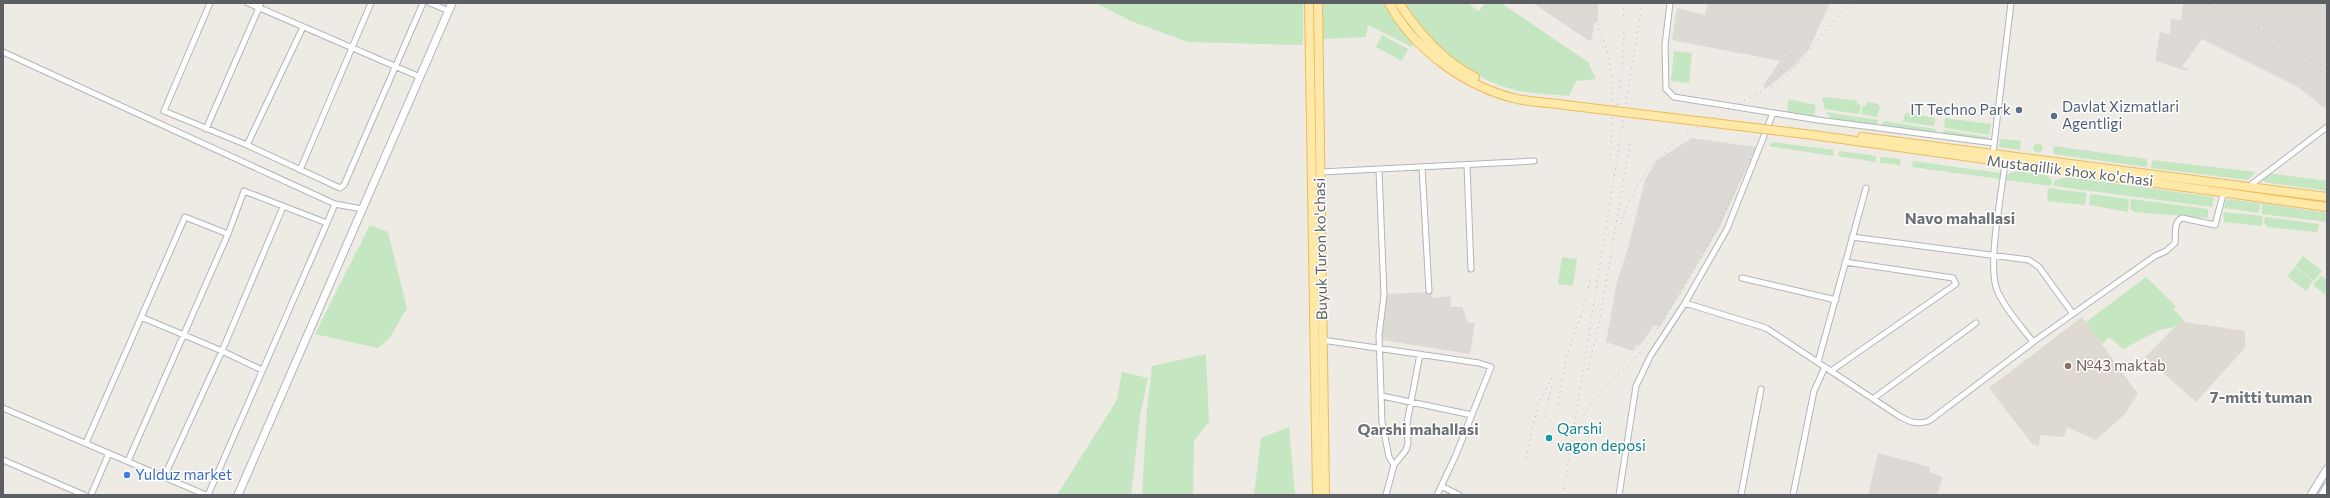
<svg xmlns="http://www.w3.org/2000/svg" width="2330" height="498" font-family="Commissioner,sans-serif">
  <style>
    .industrial { fill: #dddad6 }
    .education { fill: #dedad2 }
    .green { fill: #c4e6c1 }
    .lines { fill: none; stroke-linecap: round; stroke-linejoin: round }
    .street-casing { stroke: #b1b5b9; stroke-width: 7 }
    .secondary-casing { stroke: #b0b4b9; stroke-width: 9 }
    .primary-casing { stroke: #f0b95b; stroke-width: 10 }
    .street { stroke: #fff; stroke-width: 5 }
    .secondary { stroke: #fff; stroke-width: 7 }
    .primary { stroke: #fee9a9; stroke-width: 8 }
    .rail { stroke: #b3b4b4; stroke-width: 1; stroke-dasharray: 1 5; stroke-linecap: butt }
    .primary-bridge-casing { stroke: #f0b95b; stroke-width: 10; stroke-linecap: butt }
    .primary-bridge { stroke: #fee9a9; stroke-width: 8 }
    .service-dot { fill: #5c6f8a; stroke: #fff; stroke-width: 1.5 }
    .education-dot { fill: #8d6e63; stroke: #fff; stroke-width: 1.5 }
    .culture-dot { fill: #0f9aa8; stroke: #fff; stroke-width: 1.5 }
    .shop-dot { fill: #3f7fe0; stroke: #fff; stroke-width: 1.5 }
    .labels { text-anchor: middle; stroke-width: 3; stroke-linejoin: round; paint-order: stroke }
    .service-label { font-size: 15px; fill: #4e5e75; stroke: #fff; text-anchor: start }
    .street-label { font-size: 15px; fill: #5c6064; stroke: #fff }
    .education-label { font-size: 15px; fill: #785e54; stroke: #fff; text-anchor: start }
    .culture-label { font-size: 15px; fill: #0d838f; stroke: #fff; text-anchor: start }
    .shop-label { font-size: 15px; fill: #366cbe; stroke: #fff; text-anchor: start }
    .neighbourhood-label { font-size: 16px; font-weight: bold; fill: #6d7276; stroke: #fff }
  </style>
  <rect width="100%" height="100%" fill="#eeebe4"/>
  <!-- industrial -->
  <path class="industrial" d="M1533 3H1598V21L1594 24 1592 39 1589 41Z
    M1708 3H1830L1809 49 1793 67 1767 88 1763 86 1780 61 1672 40 1677 8 1705 15Z
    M2183 3H2327V110L2298 87 2202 39 2182 67 2188 69V71L2155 61 2160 32 2170 34 2171 19 2181 20Z
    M1692 138 1756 147 1719 228 1659 328 1654 325 1640 346 1637 345 1633 351 1606 342 1617 282 1628 248 1645 180 1657 160Z
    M1431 292 1432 298 1451 296 1450 307H1462L1468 323H1475L1470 354 1382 340 1386 294Z
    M1878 453 1930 467 1929 472 1943 477 1937 495H1868Z"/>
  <!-- education -->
  <path class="education" d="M2082 317 2138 394 2124 415 2096 440 2067 427 2064 437 2040 435 2039 446 2032 444 1989 388Z
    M2183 319 2185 322 2245 331V348L2196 402 2145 357Z"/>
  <!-- green -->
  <path class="green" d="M1095 3H1303V45L1188 42 1131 21Z
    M1322 3H1385L1393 17 1414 41 1412 47 1368 25 1366 37 1322 39Z
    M1405 3H1468L1478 11 1486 3H1501L1588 62 1596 79 1576 81 1569 96C1552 94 1532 94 1515 90 1468 78 1430 43 1405 3Z
    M1382 35 1408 49 1402 61 1376 47Z
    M1674 51 1692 53 1689 83 1671 81Z
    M1826 97 1858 101 1857 104 1861 105 1859 114 1825 109 1822 99Z
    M1788 99 1816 105 1814 117 1787 112Z
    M1867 102 1878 104 1880 108 1877 117 1861 114 1863 106H1866Z
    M1826 112 1878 120 1877 125 1833 121Z
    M1905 113 1935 118 1934 126 1903 122Z
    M1945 118 1991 124 1989 135 1946 128 1944 127Z
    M1884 121 1935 129 1936 133 1884 126 1882 124Z
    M1943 130 1989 137 1988 141 1943 134Z
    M2000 139 2021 141 2020 150 1999 147Z
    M1772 142 1833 150 1834 156 1769 146Z
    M2033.5 148a4.5 4.5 0 1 1 9 0a4.5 4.5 0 1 1-9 0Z
    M2054 146 2147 159V167L2053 154Z
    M1840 151 1876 156 1875 162 1838 156Z
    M1880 157 1901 159 1900 165 1880 163Z
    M2152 160 2256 172 2248 180 2151 168Z
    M1913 161 2000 173V179L1912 167Z
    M2016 171 2046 175 2052 180 2051 186 2006 180 2008 174Z
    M2268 173 2327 181V191L2263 182Z
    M2067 177 2214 197 2212 207 2053 186 2054 181Z
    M2048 188 2087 193 2085 205 2047 201Z
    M2090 194 2129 199 2128 212 2089 205Z
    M2131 199 2208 209V218L2134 212 2130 209Z
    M2226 199 2260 203 2259 213 2224 208Z
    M2262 203 2327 213V222L2262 214Z
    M2223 212 2263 216 2262 226 2224 222Z
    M2265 217 2319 224 2318 231 2315 232 2268 227 2264 223Z
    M370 225 388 232 407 308 389 339 378 348 315 334Z
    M2303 256 2322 271 2314 281 2295 266Z
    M1562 257 1577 259 1573 286 1558 284Z
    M2295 267 2313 281 2306 291 2287 276Z
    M2321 276 2327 280V296L2313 285Z
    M2146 277 2176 306 2173 309 2183 319 2174 327 2159 330 2123 349 2109 337 2102 344 2086 322Z
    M1206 354 1209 422 1194 441 1193 495H1142L1147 409 1152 366Z
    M1122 372 1148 378 1140 416 1131 495H1057L1117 400Z
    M1289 427 1295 495H1254L1261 438Z"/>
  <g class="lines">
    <defs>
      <path id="street" d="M210 3 164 111 247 145 340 188 344 185 423 3
        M248 3 420 77
        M430 3 449 11
        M1670 3 1665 45 1666 89 1674 97 1818 120 1994 143
        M3 52 335 204 362 209
        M206 129 261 3
        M247 145 303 27
        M1993 153 2011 3
        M2005 163C2002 192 1987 265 1997 290 2005 309 2021 326 2033 342
        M1467 166 1471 269
        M1422 167 1429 291
        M300 170 371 3
        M1379 170 1384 295 1379 335 1382 422 1389 457 1394 465
        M1321 172 1534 161
        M2248 187 2327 127
        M1852 237 2029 260 2039 267 2073 314
        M1742 278 1836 300
        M1685 303 1766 328 1899 416C1910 422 1917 425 1929 421L2033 342 2155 256 2166 251 2175 243C2176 235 2173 222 2182 218L2215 225 2224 191
        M141 317 222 351 262 370
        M1322 340 1479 363 1491 367 1455 457 1437 495
        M1818 362 1866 188
        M1831 371 1956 284 1953 278 1845 262
        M1382 396 1472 415
        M1874 398 1976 323
        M3 408 206 495
        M86 443 185 217 228 234
        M3 460 84 495
        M128 461 228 234 244 191 327 223 335 204
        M164 477 222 351 283 207
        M1441 486 1459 495
        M91 495 109 453
        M208 495 327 223
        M1386 495 1394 465 1406 450 1408 443 1407 423 1420 354
        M1619 495 1636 386 1651 355 1685 303 1727 229 1773 113
        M1741 495 1761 389
        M1793 495 1814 391 1825 367"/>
      <path id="secondary" d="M238 495 452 3
        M2311 495 2327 469
        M2322 495 2327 487"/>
      <path id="primary" d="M1309 3 1317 495
        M1318 3 1325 495
        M1389 3C1414 50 1466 87 1517 99 1533 102 1550 103 1565 105
        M1399 3C1418 32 1444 62 1475 77
        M1813 135 2327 207
        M1862 137 2327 197"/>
    </defs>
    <!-- street casing -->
    <use href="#street" class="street-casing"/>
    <!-- secondary casing -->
    <use href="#secondary" class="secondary-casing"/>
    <!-- primary casing -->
    <use href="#primary" class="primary-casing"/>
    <!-- street -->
    <use href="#street" class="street"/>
    <!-- secondary -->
    <use href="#secondary" class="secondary"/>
    <!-- primary -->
    <use href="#primary" class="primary"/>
    <!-- rail -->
    <path class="rail" d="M1585 3C1618 48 1614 108 1610 160
      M2204 3 2230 12 2327 69
      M1772 87C1806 65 1821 26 1853 3
      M1616 111C1622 74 1626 40 1623 3
      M1621 224C1640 162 1677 138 1732 107 1742 101 1754 97 1764 89 1788 70 1800 38 1814 11
      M1581 317 1591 276
      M1588 369 1599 324 1630 143
      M1558 404 1567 354 1582 312
      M1544 417 1552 385
      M1577 432C1588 393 1626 373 1649 341 1691 282 1724 216 1753 150
      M1526 458 1538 404 1558 367
      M1563 495 1642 3"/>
    <defs>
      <path id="primary-bridge" d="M1565 105 1813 135"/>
    </defs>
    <!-- primary-bridge casing -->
    <use href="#primary-bridge" class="primary-bridge-casing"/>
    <!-- primary-bridge -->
    <use href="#primary-bridge" class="primary-bridge"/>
  </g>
  <!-- markers -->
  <g class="service-dot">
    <circle cx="2019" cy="110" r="4"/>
    <circle cx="2054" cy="116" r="4"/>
  </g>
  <circle class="education-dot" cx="2068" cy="366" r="4"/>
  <circle class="culture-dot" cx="1549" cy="438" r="4"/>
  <circle class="shop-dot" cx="127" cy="475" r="4"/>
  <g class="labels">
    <!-- service labels -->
    <g class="service-label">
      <text x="2062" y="112">Davlat Xizmatlari<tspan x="2062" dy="17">Agentligi</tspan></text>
      <text x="2011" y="115" text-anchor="end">IT Techno Park</text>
    </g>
    <!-- street labels -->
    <g class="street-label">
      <text transform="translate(2070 171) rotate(7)" y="5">Mustaqillik shox ko'chasi</text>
      <text transform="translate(1321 249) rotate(-91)" y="5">Buyuk Turon ko'chasi</text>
    </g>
    <!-- education labels -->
    <g class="education-label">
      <text x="2076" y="371">№43 maktab</text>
    </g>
    <!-- culture labels -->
    <g class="culture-label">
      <text x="1557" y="434">Qarshi<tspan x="1557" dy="17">vagon deposi</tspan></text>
    </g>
    <!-- shop labels -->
    <g class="shop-label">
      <text x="135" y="480">Yulduz market</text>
    </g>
    <!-- neighbourhood labels -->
    <g class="neighbourhood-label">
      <text x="1960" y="224">Navo mahallasi</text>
      <text x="2261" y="403">7-mitti tuman</text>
      <text x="1418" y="435">Qarshi mahallasi</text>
    </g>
  </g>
  <!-- border -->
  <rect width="2330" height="498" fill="none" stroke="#5c6064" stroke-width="8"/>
</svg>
